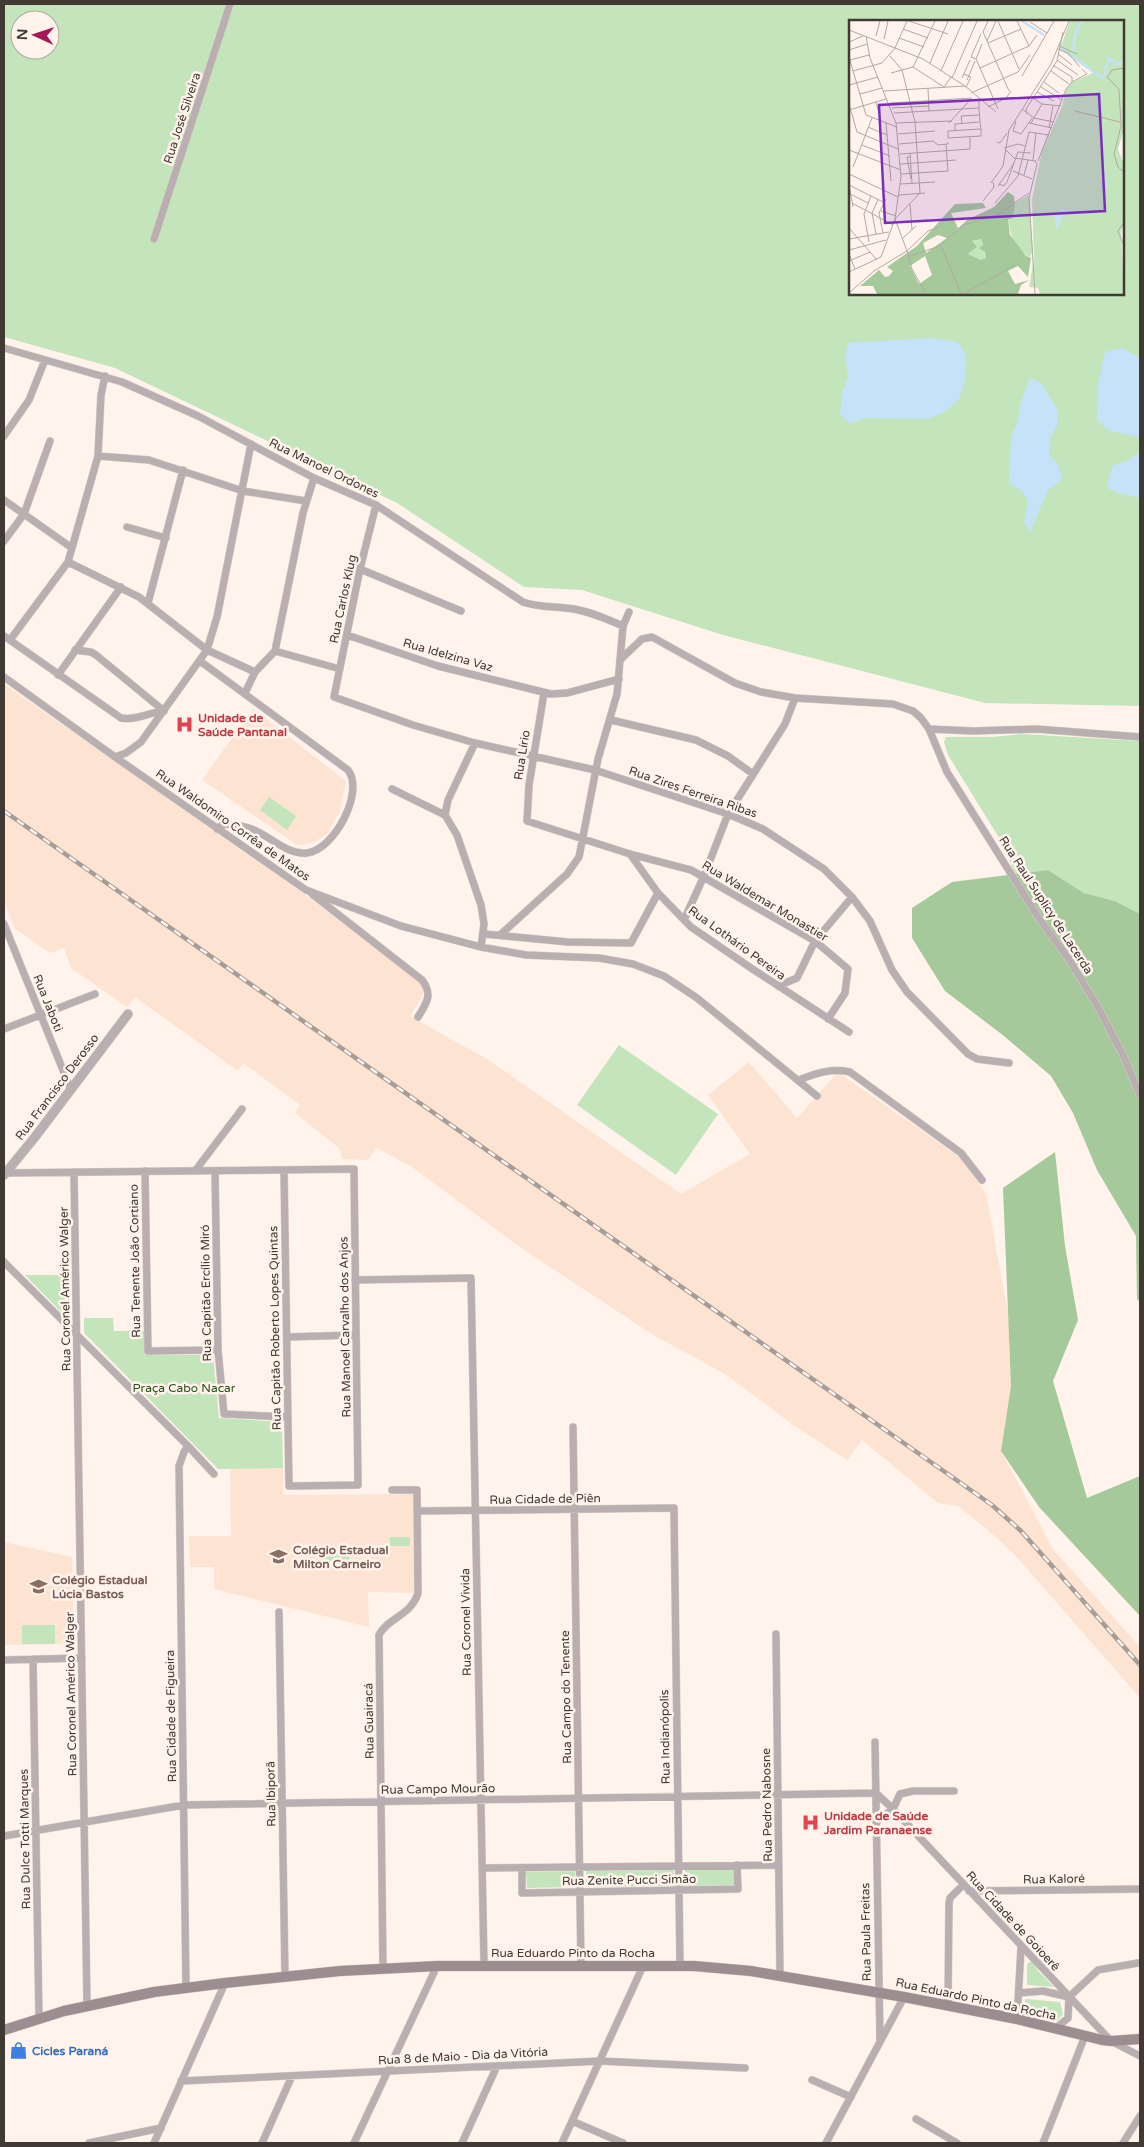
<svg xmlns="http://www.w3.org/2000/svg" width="1144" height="2147" font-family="'Varela Round',sans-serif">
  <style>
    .built { fill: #fde3d2 }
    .green { fill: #c4e4bb; fill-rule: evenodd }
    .forest { fill: #a5c99b }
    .water { fill: #c6e2f9 }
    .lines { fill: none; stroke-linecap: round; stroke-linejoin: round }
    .minor-casing { stroke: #d9cec7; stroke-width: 8 }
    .tertiary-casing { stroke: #d9cec7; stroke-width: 10 }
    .secondary-casing { stroke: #d9cec7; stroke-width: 11 }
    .minor { stroke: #b9afb1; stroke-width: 7 }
    .tertiary { stroke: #b9afb1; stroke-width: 9 }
    .secondary { stroke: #9b8d90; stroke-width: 10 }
    .rail-casing { stroke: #a79d97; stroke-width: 4.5 }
    .rail { stroke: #fff3ec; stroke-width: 2.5; stroke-dasharray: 8; stroke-linecap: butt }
    .labels { text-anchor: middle; stroke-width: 5; stroke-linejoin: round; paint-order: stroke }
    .street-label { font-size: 12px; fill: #403934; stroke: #fff3ec }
    .health-label { font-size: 12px; font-weight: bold; fill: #be3a42; stroke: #fff3ec; text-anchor: start }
    .park-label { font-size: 12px; fill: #245114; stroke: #fff3ec }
    .education-label { font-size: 12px; font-weight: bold; fill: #785e54; stroke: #fff3ec; text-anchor: start }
    .shop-label { font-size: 12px; font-weight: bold; fill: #366cbe; stroke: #fff3ec; text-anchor: start }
    .inset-river { fill: none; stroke: #c6e2f9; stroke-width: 2.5 }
    .inset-road { fill: none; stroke: #b3a9a2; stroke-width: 1 }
    .view { fill: #7b2cbf; fill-opacity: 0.15; stroke: #7b2cbf; stroke-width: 2.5 }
    .inset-edge { fill: none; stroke: #403934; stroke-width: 2.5 }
  </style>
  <rect width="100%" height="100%" fill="#fff3ec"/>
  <!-- built -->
  <path class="built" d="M4 684 304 894 380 951 422 985 424 990 422 996 410 1016 487 1059 681 1194 750 1154 708 1095 749 1062 797 1118 838 1072 962 1159 986 1194 1008 1313 1011 1386 1001 1451 1053 1549 1140 1647V1698L1015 1555 989 1531 958 1506 938 1503 862 1440 847 1460 792 1424 725 1374 655 1336 524 1250 412 1167 377 1148 368 1160 342 1159 340 1149 295 1113 300 1105 243 1063 238 1071 135 997 127 1007 71 968 64 948 50 953 15 929 4 901Z
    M253 709 346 781 340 811 327 834 313 843 297 845 202 780Z
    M230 1468H283V1495L415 1494 416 1593 368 1592 369 1627 214 1589V1567H190L189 1536H231Z
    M4 1542 72 1557 74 1644 4 1645Z"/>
  <!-- green -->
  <path class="green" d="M4 4H1140V706L985 703 723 635 582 590 524 587 397 503 115 368 4 337ZM20 20H50V50H20ZM850 21H1123V294H850Z
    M1022 734 1140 741V914L1115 901 1084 893 1048 870 1015 874 1001 841 948 755 944 742 946 737H992Z
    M269 797 296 816 287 830 260 810Z
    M619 1045 718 1114 676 1175 577 1105Z
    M25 1275H64L65 1316Z
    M84 1318H113L114 1331H144L145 1355H213L219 1418 282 1422 283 1468 218 1469 84 1333Z
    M390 1537H410V1546H390Z
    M349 1552 350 1566 324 1567V1553Z
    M22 1625H55V1644H22Z
    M735 1869 736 1885 685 1886V1870Z
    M674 1870V1886L586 1887V1871Z
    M575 1871 576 1887 527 1888 526 1872Z
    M1029 1962H1033L1038 1971 1054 1987 1027 1985V1965Z
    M1025 1999 1060 2002 1063 2014 1057 2021 1033 2018 1025 2012Z"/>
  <!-- forest -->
  <path class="forest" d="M1048 870 1084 893 1115 901 1140 914V1302L1137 1299 1136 1236 1097 1170 1073 1113 1051 1076 1004 1036 945 991 912 938V908L952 882Z
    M1055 1152 1065 1246 1078 1320 1053 1381 1087 1498 1140 1476V1616L1039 1507 1001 1451 1011 1386 1003 1188Z"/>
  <!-- water -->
  <path class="water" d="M931 338 958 342 966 356 965 380 958 401 946 411 928 419 864 418 850 424 840 415 842 393 848 376 845 356 848 343Z
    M1122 348 1140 358V437L1110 431 1097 421 1098 384 1105 352Z
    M1030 378 1041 383 1058 411 1057 426 1050 438 1049 455 1059 466 1062 480 1048 490 1030 532 1024 522 1028 500 1020 490 1009 483 1011 437 1018 421 1020 404Z
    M1140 452V498L1121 494 1107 488 1112 466 1129 460Z"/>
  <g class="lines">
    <defs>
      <path id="minor" d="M154 239 230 4
        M4 348 122 382 198 416 314 478 376 505 523 602C540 608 556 606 574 609 591 612 607 619 623 626
        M4 436 29 400 45 360
        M98 456 149 460 243 491 306 501
        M4 500 72 548
        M376 505 360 569 334 697 413 725 475 743 595 770 728 814 763 829 824 869 852 897 870 921 892 970 907 992 968 1054 977 1059 1009 1063
        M127 527 166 538
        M4 541 24 514 50 441
        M68 562 139 597 207 650 255 672
        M360 569 461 611
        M148 603 183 470
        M347 635 438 666 551 694 567 693 619 679
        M4 636 121 718C136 721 149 712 164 711
        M10 640 68 562 98 456 101 395 105 376
        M75 650 91 652 96 655 164 711
        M275 651 340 669
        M621 659 642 639 652 637 735 683 761 692 795 698 893 704 913 711 921 718 929 729 947 772 1040 920 1068 958 1098 1007 1124 1057 1140 1095
        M200 661 348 770C365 792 334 850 307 853 289 855 273 839 258 832 247 826 235 825 224 824L217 829
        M58 675 121 587
        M4 677 115 757 306 890 401 926 481 947 526 955 599 958 633 964 664 976 697 998 817 1096
        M245 693 255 672 275 651 303 513 314 478
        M544 693 529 785 527 821 630 854 691 870 815 941 848 969 845 993 828 1019
        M611 720 696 740 728 756 753 774
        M929 729 974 731 1036 729 1140 737
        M475 743 448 800 445 815 457 835 481 905 484 924 481 947
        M115 757 126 753 141 742 207 650 217 617 251 444
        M392 789 445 815
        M630 854 658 893 691 927 751 968 849 1032
        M312 894 422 980C433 994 427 1003 418 1017
        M684 920 704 876 728 814 785 724 795 698
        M4 924 71 1090
        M484 934 568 942 631 943 658 893
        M500 935 567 874 579 857 598 759 617 694 623 626 629 612
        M778 986 797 978 815 941 852 897
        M4 1029 95 994
        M799 1080C816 1073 832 1068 850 1072L961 1153 982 1180
        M145 1171 148 1351 218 1350
        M195 1171 242 1109
        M215 1171 218 1350 224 1414 288 1417
        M74 1172 87 2005
        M6 1173C122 1172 238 1170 354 1169L358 1485 289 1486 284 1170
        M4 1262 188 1446 214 1474
        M355 1280 471 1278 484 1965
        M287 1337 356 1335
        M573 1427 581 1966
        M417 1511 674 1508 680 1966
        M279 1612 285 1976
        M776 1634 780 1976
        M33 1659 39 2018
        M4 1660 82 1658
        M875 1742 880 2041
        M876 1793 893 1809 1111 2041 1140 2056
        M876 1822 893 1809 900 1794 913 1791H954
        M4 1836 184 1805 876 1793
        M482 1868 779 1865
        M522 1868V1893L738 1889 737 1865
        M969 1891 1140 1889
        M383 1968 379 1635C387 1618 411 1616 418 1593L417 1490H392
        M186 1987 179 1466 184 1452 188 1446
        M1019 1993 1043 1991 1069 1997
        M948 2005 949 1903 950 1898 963 1885
        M1017 2019 1021 1948
        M1056 2028 1068 2018 1069 1997 1098 1970 1138 1963
        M812 2080 851 2097
        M181 2081 600 2061 745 2068
        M916 2119 957 2143
        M572 2121 623 2143
        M89 2143 161 2128
        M154 2143 225 1983
        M262 2143 292 2076
        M354 2143 437 1966
        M462 2143 497 2066
        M562 2143 643 1966
        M826 2143 904 1997
        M1043 2143 1085 2036
        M1123 2143 1140 2116"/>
      <path id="tertiary" d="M4 1175 35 1137 128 1014"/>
      <path id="secondary" d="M4 2030 64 2011 154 1992 225 1983 340 1971 437 1966H694L751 1971 904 1997 1017 2019 1102 2040 1111 2041 1140 2039"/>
    </defs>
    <!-- minor casing -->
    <use href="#minor" class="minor-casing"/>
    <!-- tertiary casing -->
    <use href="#tertiary" class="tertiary-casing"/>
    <!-- secondary casing -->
    <use href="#secondary" class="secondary-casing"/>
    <!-- minor -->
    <use href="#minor" class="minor"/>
    <!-- tertiary -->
    <use href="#tertiary" class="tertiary"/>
    <!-- secondary -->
    <use href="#secondary" class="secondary"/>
    <defs>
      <path id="rail" d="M4 811 992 1505 1021 1531 1140 1665"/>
    </defs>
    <!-- rail casing -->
    <use href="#rail" class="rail-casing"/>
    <!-- rail -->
    <use href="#rail" class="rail"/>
  </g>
  <!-- icons -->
  <defs>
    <symbol id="hospital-bare" viewBox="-9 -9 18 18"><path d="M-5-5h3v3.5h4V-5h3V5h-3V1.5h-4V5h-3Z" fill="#e0444e" stroke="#fff3ec" stroke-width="2.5" paint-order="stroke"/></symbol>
    <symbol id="school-bare" viewBox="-9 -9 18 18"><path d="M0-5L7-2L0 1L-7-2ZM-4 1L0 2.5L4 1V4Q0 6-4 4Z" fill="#8d6e63" stroke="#fff3ec" stroke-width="2.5" paint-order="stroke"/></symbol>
    <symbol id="shop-bare" viewBox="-9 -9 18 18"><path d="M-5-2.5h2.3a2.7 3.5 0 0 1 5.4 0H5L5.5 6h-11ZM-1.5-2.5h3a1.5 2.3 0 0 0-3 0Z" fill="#3f7fe0" stroke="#fff3ec" stroke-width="2.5" paint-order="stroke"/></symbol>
  </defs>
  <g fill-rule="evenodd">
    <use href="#hospital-bare" x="172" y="712" width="25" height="25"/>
    <use href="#school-bare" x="266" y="1544" width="25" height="25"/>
    <use href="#school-bare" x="26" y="1574" width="25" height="25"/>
    <use href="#hospital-bare" x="798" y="1810" width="25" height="25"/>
    <use href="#shop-bare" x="6" y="2038" width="25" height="25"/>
  </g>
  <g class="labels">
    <!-- street labels -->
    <g class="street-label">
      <text transform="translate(182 118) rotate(-72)" y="4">Rua José Silveira</text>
      <text transform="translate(324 468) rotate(26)" y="4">Rua Manoel Ordones</text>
      <text transform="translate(343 599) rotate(-78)" y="4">Rua Carlos Klug</text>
      <text transform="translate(448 655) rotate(16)" y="4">Rua Idelzina Vaz</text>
      <text transform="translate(522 755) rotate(-81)" y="4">Rua Lírio</text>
      <text transform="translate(693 792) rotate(19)" y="4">Rua Zires Ferreira Ribas</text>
      <text transform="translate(233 825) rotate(35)" y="4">Rua Waldomiro Corrêa de Matos</text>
      <text transform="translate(765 901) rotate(31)" y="4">Rua Waldemar Monastier</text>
      <text transform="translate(1046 905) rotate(57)" y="4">Rua Raul Suplicy de Lacerda</text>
      <text transform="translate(737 943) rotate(36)" y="4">Rua Lothário Pereira</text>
      <text transform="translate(48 1003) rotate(68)" y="4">Rua Jaboti</text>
      <text transform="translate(57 1087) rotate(-53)" y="4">Rua Francisco Derosso</text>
      <text transform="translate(135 1261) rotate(-91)" y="4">Rua Tenente João Cortiano</text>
      <text transform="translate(65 1289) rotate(-91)" y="4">Rua Coronel Américo Walger</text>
      <text transform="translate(206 1293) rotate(-91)" y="4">Rua Capitão Ercílio Miró</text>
      <text transform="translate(345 1327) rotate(-91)" y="4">Rua Manoel Carvalho dos Anjos</text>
      <text transform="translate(275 1328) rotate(-91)" y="4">Rua Capitão Roberto Lopes Quintas</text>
      <text transform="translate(545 1499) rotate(-1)" y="4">Rua Cidade de Piên</text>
      <text transform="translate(466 1622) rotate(-91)" y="4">Rua Coronel Vivida</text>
      <text transform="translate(71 1694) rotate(-91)" y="4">Rua Coronel Américo Walger</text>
      <text transform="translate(566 1697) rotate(-91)" y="4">Rua Campo do Tenente</text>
      <text transform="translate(171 1716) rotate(-91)" y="4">Rua Cidade de Figueira</text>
      <text transform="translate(369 1721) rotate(-91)" y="4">Rua Guairacá</text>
      <text transform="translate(665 1737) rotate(-91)" y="4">Rua Indianópolis</text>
      <text transform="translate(438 1789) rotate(-1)" y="4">Rua Campo Mourão</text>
      <text transform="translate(271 1794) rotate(-91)" y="4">Rua Ibiporã</text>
      <text transform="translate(767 1805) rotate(-91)" y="4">Rua Pedro Nabosne</text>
      <text transform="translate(25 1839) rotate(-91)" y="4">Rua Dulce Totti Marques</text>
      <text transform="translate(1054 1879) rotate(-1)" y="4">Rua Kaloré</text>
      <text transform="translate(629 1880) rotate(-1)" y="4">Rua Zenite Pucci Simão</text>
      <text transform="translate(1013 1921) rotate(47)" y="4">Rua Cidade de Goioerê</text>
      <text transform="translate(866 1932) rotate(-91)" y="4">Rua Paula Freitas</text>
      <text x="573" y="1957">Rua Eduardo Pinto da Rocha</text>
      <text transform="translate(976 1999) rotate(12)" y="4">Rua Eduardo Pinto da Rocha</text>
      <text transform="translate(463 2056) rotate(-3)" y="4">Rua 8 de Maio - Dia da Vitória</text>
    </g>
    <!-- health labels -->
    <g class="health-label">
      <text x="198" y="722">Unidade de<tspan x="198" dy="14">Saúde Pantanal</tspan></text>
      <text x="824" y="1820">Unidade de Saúde<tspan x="824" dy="14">Jardim Paranaense</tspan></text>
    </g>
    <!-- park labels -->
    <g class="park-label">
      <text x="184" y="1392">Praça Cabo Nacar</text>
    </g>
    <!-- education labels -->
    <g class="education-label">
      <text x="293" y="1554">Colégio Estadual<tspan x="293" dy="14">Milton Carneiro</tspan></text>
      <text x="52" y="1584">Colégio Estadual<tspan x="52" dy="14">Lúcia Bastos</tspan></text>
    </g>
    <!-- shop labels -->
    <g class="shop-label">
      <text x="32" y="2055">Cicles Paraná</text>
    </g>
  </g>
  <!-- overview -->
  <g transform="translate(849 20)">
    <rect width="275" height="275" fill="#fff3ec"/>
    <path d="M221 1H275V109L269 129 275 145V206L272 211 275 274H191L189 268 180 267 185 239 183 179 193 131 213 87 217 69 222 63 244 53 211 29ZM180 175 184 231 180 238 164 222 159 199 166 183ZM132 219 137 238 132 240 119 234 127 228 123 221Z" fill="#c4e4bb"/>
    <path d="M159 172 165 176 166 186 163 199H159L161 215 177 236 182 238 179 257 169 246 159 251 166 264 180 260 172 265 169 274H28L24 266H11L30 250 36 257 40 256 44 251 38 247 68 226 106 184 134 183 137 188 102 193 109 208 102 215 118 200 145 187ZM89 215 98 218 77 233 74 223ZM132 219 134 225 130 228 136 232 137 238 132 240 119 234 128 227 123 221ZM76 236 83 255 70 264 61 246Z" fill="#a5c99b" fill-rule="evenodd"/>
    <path d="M213 189 220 191 213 196 208 211 205 191 211 194Z" fill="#c6e2f9"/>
    <path class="inset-river" d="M173 1 195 15M212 29 252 57 256 55 260 38 267 44 274 43M224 31 226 16 233 1"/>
    <path class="inset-road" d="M60 1 99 14M139 1 134 12 160 71M149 1 170 49M168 1 180 26M181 2 198 13M54 9 79 18M0 10 46 28 58 1M132 14 122 37 127 39 149 89M27 16 31 1M50 18 75 27M35 19 39 1M138 21 147 1M0 22 14 16M139 23 172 9M210 26 228 34M209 29 219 33 231 47M0 30 18 24M209 34 223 45M41 36 53 50 66 102 71 173M0 37 17 95 48 107M127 39 133 24M1 40 20 35M208 40 229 55M81 43 99 1M205 46 223 57V62M64 47 95 67 102 57M131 48 180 26 188 15M275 48 263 50 258 57 270 69 272 106 265 134 269 147 275 152M4 51 33 43 46 28 74 39 116 66 147 92M92 51 114 1M202 51 220 64M42 53 64 47 86 1M115 54 122 57 117 67M173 56 205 1M103 58 128 1M113 58 121 40M118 60 126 41M195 62 210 73M0 65 29 57M192 67 213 80M79 68 80 91M35 71 116 66M188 72 205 81M122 73 169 52 181 35M11 74 33 68M184 78 193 84 212 86M130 80V88L131 102 132 109V116L99 118V111L132 109M27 82 32 102M41 83 123 78M0 84 8 112M139 87 157 78 162 71M43 88 80 86M173 89 185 98 205 102M0 90 37 79M226 91 271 102M45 93 130 88M178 94 177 89 208 41 214 12M167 101 164 111 172 114 183 98M37 103 42 161M47 103 103 101M100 103 122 79M113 103 112 96 131 95M180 103 203 108M182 103 193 84M19 107 38 115M200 108 204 86M106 111V104L130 102M8 112 49 129M49 114 86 111M148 122 151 123 158 113M50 124 84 121 89 125 99 124V122M13 125 41 136M155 128 169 124 176 126M0 130 52 150M157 130 165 138 187 141M61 133 63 164M51 134 121 129V117M61 137H58L62 159M184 140 187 113M186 141 188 144 180 178 186 274M189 141 217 69 223 62 238 54 233 49M51 144 107 140M4 147 23 98M164 151 183 159M0 154 49 177M52 154 99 151 97 125M175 155 179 140M142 163 154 146 160 110 202 44 220 1M51 164 86 162M150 164 155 166 158 162 169 132 182 133M0 165 36 183M0 165 4 187M149 166 165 143M1 174 19 183M50 175 76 173M134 181 145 167 144 162M3 183 44 205M146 183 169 156 180 112 200 115M61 184 63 210M32 191 47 196M275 202 269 211 275 226M0 208 28 240M34 213 30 193 37 179M27 214 23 193 29 180M54 218 67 206M0 219 40 212M20 222 15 194 22 176M92 226 112 274M0 230 37 220M0 234 6 249M59 237 90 226 114 205 146 196 180 173M0 241 21 232M0 252 32 237 46 199 71 173M0 273 25 251 58 231 46 199 52 157 47 103 21 38 17 16M77 274 63 249 58 231 79 211 90 207M114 274 166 245"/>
    <path class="view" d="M250 74 256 191 36 203 30 85Z"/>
    <rect width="275" height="275" class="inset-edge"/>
  </g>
  <!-- border -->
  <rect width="1144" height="2147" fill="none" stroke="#403934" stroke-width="10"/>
  <!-- north arrow -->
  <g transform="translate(35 35) rotate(273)"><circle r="24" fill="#fff3ec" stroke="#b3a9a2"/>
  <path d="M0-4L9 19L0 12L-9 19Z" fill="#a71857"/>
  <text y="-8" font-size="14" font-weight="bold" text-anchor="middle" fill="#403934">N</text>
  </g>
</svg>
